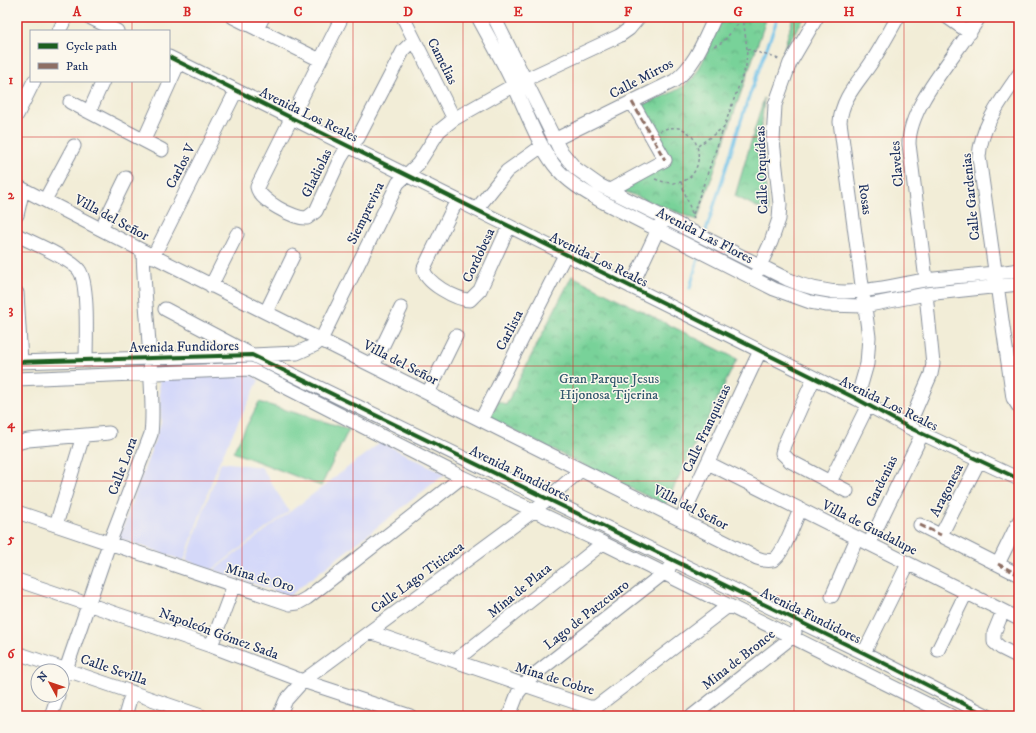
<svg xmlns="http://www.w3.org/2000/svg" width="1036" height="733" font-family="'IM FELL DW Pica',serif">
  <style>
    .built { fill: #d4d8f9 }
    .grass { fill: #78d299; stroke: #4a807c }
    .park { fill: url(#park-crowns); stroke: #4a807c }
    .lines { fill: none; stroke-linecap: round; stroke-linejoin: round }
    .stream { stroke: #6dc1e9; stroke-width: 3 }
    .minor-casing { stroke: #868e9a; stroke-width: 15 }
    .path { stroke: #868e9a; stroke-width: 1.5; stroke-dasharray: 3 3; stroke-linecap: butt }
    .minor { stroke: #fff; stroke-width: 13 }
    .quiet { stroke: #8d6e63; stroke-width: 3; stroke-dasharray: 6 3; stroke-linecap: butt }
    .cycleway-casing { stroke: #fbf7ec; stroke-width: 6 }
    .cycleway { stroke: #1b5e20; stroke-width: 4 }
    .grid { fill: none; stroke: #d62828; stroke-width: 1; stroke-opacity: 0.55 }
    .labels { text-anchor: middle; stroke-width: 3; stroke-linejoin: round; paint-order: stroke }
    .street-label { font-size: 14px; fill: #1b2f5e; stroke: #fbf7ec }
    .park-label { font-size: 14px; fill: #32586d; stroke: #fbf7ec }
    .neatline { fill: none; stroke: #d62828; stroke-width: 1.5 }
    .grid-label { font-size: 13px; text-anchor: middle; font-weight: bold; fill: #d62828 }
  </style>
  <defs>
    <pattern id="park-crowns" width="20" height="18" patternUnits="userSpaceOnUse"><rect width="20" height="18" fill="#78d299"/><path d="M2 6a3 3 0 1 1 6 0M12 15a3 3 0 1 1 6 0" fill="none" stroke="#62ab80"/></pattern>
  </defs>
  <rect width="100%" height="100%" fill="#fbf7ec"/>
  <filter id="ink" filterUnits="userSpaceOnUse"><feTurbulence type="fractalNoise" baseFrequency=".025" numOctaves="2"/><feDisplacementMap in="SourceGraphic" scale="8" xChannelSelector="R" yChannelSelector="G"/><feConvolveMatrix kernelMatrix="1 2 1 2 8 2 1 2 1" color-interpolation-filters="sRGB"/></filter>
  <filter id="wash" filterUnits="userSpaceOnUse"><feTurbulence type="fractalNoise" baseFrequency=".012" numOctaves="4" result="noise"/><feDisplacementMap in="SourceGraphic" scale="16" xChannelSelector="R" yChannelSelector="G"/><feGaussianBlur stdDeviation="0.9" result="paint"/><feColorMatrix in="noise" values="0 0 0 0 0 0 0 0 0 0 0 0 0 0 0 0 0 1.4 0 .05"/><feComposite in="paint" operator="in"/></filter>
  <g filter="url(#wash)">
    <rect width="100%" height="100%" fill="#f2edd7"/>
    <!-- built -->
    <path class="built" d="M251 375 259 380 218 464 184 561 119 538 161 423 159 379Z
      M381 442 445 474 289 596 214 570Z
      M221 462 261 467 289 511 212 570 186 560Z"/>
    <!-- grass -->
    <path class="grass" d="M259 402 349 429 321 486 233 452Z"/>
    <!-- park -->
    <path class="park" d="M723 17H767L697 220 618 189 672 162 639 106C656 99 676 93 690 81 701 71 715 32 723 17Z
      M793 17H805L784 49Z
      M764 98 760 142 769 213 735 196Z
      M572 276 737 359 665 505 490 419 498 401 506 405Z"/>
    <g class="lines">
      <!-- stream -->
      <path class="stream" d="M705 234 746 105 778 17
        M690 288 699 255"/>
    </g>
  </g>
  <g filter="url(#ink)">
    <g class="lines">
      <defs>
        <path id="minor" d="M89 17 117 31
          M233 17 320 60
          M342 17 257 187C259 200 294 219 307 218L316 211 340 159 345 151 358 138 403 51 414 40
          M403 17 454 119
          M478 17C490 40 504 63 515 88 527 113 537 142 554 165 566 181 585 192 603 202L774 289 810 302 827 305 864 306 926 294 1019 284
          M494 17 560 150 575 168 599 185 787 279C838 302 872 289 925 280 956 276 988 275 1019 270
          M947 17 970 33
          M257 29 263 17
          M59 31 66 17
          M169 57 857 399 908 427 1019 479
          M1019 74C1002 100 981 125 979 157L1012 391 1013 398 1019 407
          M70 102 162 150
          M89 112 103 81
          M17 115 34 81
          M144 140 179 62
          M554 140 674 81C695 66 704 40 715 17
          M17 186 143 251 757 558C762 560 768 561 773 560 783 556 795 520 800 510
          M610 190 665 160 632 102
          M45 200 74 146
          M457 200 424 268C423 282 457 300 470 300L480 290 509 226
          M476 210 507 171 542 146
          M17 215 23 189
          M101 229 126 178
          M17 235C31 242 71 259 79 270 89 283 86 341 86 359
          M153 257 236 91
          M757 272 771 242 779 219 780 204 773 141 775 105 790 63 817 17
          M926 280 909 144C909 103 959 53 979 17
          M211 286 237 234
          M631 287 662 221
          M17 293 21 362
          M165 309 252 355 297 353 315 345 321 340 398 183 418 164 439 131 454 119 514 85 619 36 629 29 639 17
          M266 312 293 256
          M17 362 252 355 864 653 988 716
          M373 366 401 308
          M814 378 784 445 782 453 790 461 847 491
          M17 379 250 369 462 477 603 543 951 716
          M428 393 456 336
          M857 399 867 364 869 337 840 122C842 96 860 81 873 60 882 46 890 31 898 17
          M481 420 565 255
          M908 427 931 374 933 364 926 294
          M17 443 28 440 109 433
          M708 463 1019 619
          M830 482 868 405
          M17 512 290 604 298 603 307 598 462 477
          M681 519 760 351
          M56 525 83 436
          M920 525 1019 575
          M941 535 980 459
          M869 544 923 432
          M998 564 1019 521
          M17 580 211 646 303 681 410 716
          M832 596 857 538
          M1003 611 994 633V642L1001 648 1019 657
          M370 632 589 707H596L728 606
          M211 646 233 587
          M938 650 966 593
          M17 653 201 716
          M864 653 908 564
          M455 661 603 543
          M62 681 109 544 151 434C153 417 152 400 151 382 150 339 144 295 143 251
          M51 716 58 695
          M125 716 132 692
          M279 716 286 700 303 681 532 512 581 470
          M509 716 518 693 530 678 669 569
          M692 716 792 637 795 632"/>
      </defs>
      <!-- minor casing -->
      <use href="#minor" class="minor-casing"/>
      <!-- path -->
      <path class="path" d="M714 46 723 42 742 19 726 17
        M747 49 779 59
        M698 146 724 127 746 66 747 49 743 17
        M655 179C715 203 709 109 660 131
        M681 182 694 219
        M693 214 724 127"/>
      <!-- minor -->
      <use href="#minor" class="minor"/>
      <!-- quiet -->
      <path class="quiet" d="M632 102 665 160
        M920 525 941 535
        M998 564 1019 575"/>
      <defs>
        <path id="cycleway" d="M169 57 857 399 908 427 1019 479
          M17 362 252 355 864 653 988 716"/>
      </defs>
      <!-- cycleway casing -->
      <use href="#cycleway" class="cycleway-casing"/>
      <!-- cycleway -->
      <use href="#cycleway" class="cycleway"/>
    </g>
  </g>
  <!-- grid -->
  <path class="grid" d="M132 17V31M242 17V716M353 17V716M463 17V716M573 17V716M683 17V716M794 17V716M904 17V716M132 81V716M17 137H1019M17 252H1019M17 366H1019M17 481H1019M17 596H1019"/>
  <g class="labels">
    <!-- street labels -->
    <g class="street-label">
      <text transform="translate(443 61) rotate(63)" y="5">Camelias</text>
      <text transform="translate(641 78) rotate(-28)" y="5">Calle Mirtos</text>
      <text transform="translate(309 114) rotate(26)" y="5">Avenida Los Reales</text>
      <text transform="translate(896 164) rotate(-95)" y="5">Claveles</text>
      <text transform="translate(180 166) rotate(-63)" y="5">Carlos V</text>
      <text transform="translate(761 170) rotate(-92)" y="5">Calle Orquídeas</text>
      <text transform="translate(316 173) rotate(-64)" y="5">Gladiolas</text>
      <text transform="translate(970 197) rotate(-96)" y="5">Calle Gardenias</text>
      <text transform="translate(866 199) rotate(82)" y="5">Rosas</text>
      <text transform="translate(365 213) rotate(-64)" y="5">Siempreviva</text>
      <text transform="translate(112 217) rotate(28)" y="5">Villa del Señor</text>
      <text transform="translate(705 235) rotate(27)" y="5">Avenida Las Flores</text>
      <text transform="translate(478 255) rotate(-65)" y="5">Cordobesa</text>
      <text transform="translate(599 259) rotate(26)" y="5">Avenida Los Reales</text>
      <text transform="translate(509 330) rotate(-63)" y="5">Carlista</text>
      <text transform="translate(184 346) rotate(-1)" y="5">Avenida Fundidores</text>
      <text transform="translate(401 362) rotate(27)" y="5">Villa del Señor</text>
      <text transform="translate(889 403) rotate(26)" y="5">Avenida Los Reales</text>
      <text transform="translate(706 428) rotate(-65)" y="5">Calle Franquistas</text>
      <text transform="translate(122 466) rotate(-70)" y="5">Calle Lora</text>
      <text transform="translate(520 473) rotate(26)" y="5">Avenida Fundidores</text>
      <text transform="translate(881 481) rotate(-64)" y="5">Gardenias</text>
      <text transform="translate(946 490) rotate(-63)" y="5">Aragonesa</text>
      <text transform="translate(691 507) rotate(27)" y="5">Villa del Señor</text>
      <text transform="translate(870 527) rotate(27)" y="5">Villa de Guadalupe</text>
      <text transform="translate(260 577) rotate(16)" y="5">Mina de Oro</text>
      <text transform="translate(417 577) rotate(-36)" y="5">Calle Lago Titicaca</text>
      <text transform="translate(519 590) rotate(-39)" y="5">Mina de Plata</text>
      <text transform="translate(586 614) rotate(-38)" y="5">Lago de Patzcuaro</text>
      <text transform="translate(811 615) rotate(26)" y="5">Avenida Fundidores</text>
      <text transform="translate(219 633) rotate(20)" y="5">Napoleón Gómez Sada</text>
      <text transform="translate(738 659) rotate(-38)" y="5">Mina de Bronce</text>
      <text transform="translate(114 669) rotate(19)" y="5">Calle Sevilla</text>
      <text transform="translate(555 678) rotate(17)" y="5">Mina de Cobre</text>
    </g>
    <!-- park labels -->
    <g class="park-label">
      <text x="609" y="383">Gran Parque Jesus<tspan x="609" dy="16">Hijonosa Tijerina</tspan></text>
    </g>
  </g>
  <!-- margin -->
  <rect width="1036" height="733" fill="none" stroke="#fbf7ec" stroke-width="44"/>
  <!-- legend -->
  <rect x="30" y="30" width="140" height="52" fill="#fbf7ec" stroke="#a1a7b3"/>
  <rect x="38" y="43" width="20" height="6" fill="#1b5e20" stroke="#a1a7b3"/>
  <text x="66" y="50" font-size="12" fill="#1b2f5e">Cycle path</text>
  <rect x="38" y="63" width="20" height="6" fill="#8d6e63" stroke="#a1a7b3"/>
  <text x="66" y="70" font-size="12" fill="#1b2f5e">Path</text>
  <!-- north arrow -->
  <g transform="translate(50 683) rotate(310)"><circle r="19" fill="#fbf7ec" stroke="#a1a7b3"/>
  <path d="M0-3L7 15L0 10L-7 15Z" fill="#c8321e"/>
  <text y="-6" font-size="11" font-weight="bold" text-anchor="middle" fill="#1b2f5e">N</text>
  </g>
  <rect x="22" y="22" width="992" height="689" class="neatline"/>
  <g class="grid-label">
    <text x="77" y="16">A</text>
    <text x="187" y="16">B</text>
    <text x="298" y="16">C</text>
    <text x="408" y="16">D</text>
    <text x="518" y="16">E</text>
    <text x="628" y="16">F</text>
    <text x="738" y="16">G</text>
    <text x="849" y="16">H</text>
    <text x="959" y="16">I</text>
    <text x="11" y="84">1</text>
    <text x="11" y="199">2</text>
    <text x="11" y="314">3</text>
    <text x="11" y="428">4</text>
    <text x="11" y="543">5</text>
    <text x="11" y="658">6</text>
  </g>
</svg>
